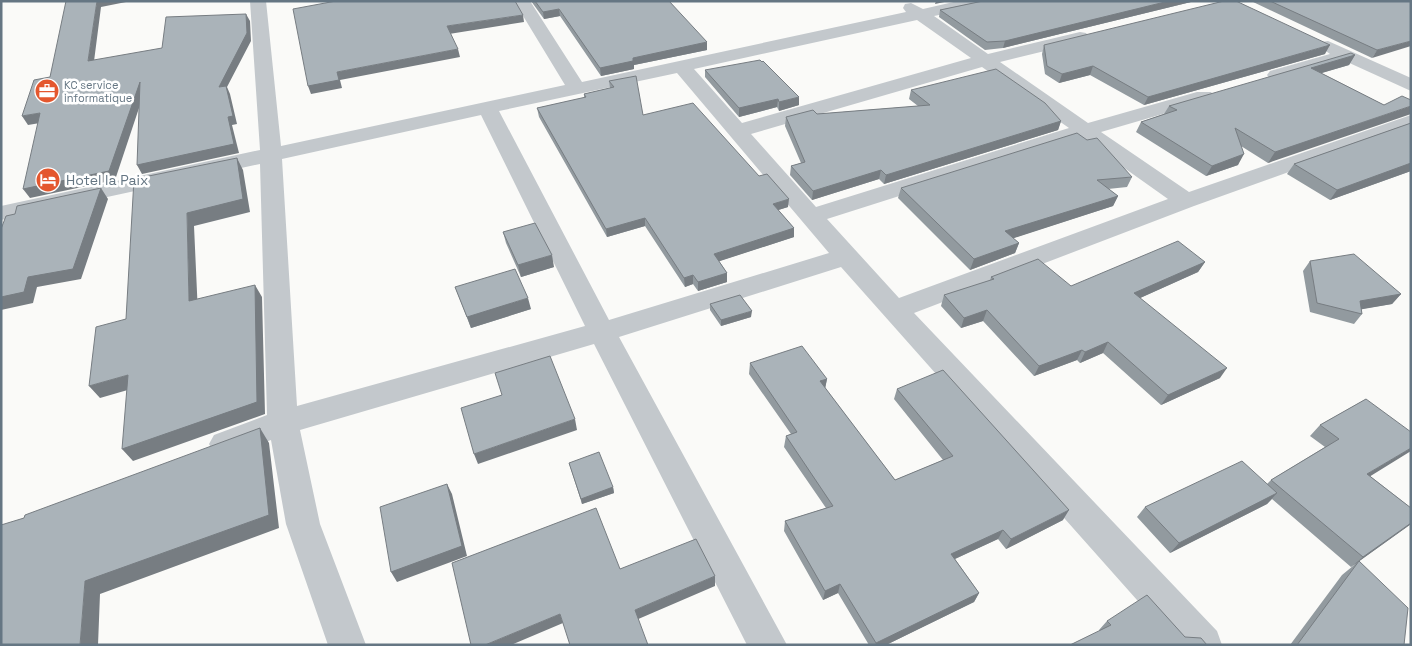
<svg xmlns="http://www.w3.org/2000/svg" width="1412" height="646" font-family="'Space Grotesk',sans-serif">
  <style>
    .lines { fill: none; stroke-linecap: round; stroke-linejoin: round }
    .street { fill: #c3c8cc; fill-rule: evenodd }
    .wall { fill: #929a9f }
    .shaded-wall { fill: #777d82 }
    .building { fill: #aab3b9; stroke: #777d82 }
    .labels { text-anchor: middle; stroke-width: 5; stroke-linejoin: round; paint-order: stroke }
    .far-poi-label { font-size: 11px; fill: #657683; stroke: #fff; text-anchor: start }
    .poi-label { font-size: 14px; fill: #657683; stroke: #fff; text-anchor: start }
  </style>
  <rect width="100%" height="100%" fill="#fafaf8"/>
  <g class="lines">
    <!-- street -->
    <path class="street" d="M250 1H266L281 146 565 85 514 1H530L582 82 906 12 903 8 905 4 911 3 923 9 958 1H990L988 5 934 16 988 54 1080 32 1086 33 1089 37 1086 41 1000 62 1088 123 1197 92H1211L1214 96 1211 100 1101 132 1189 192 1411 115V128L1194 206 914 313 1217 631 1222 645H1177L841 267 619 337 787 645H747L594 344 300 430 320 524 366 645H328L286 524 271 440 225 457 214 453 209 444 214 435 267 415 260 164 1 220V206L260 150ZM917 20 971 58 742 123 694 69ZM982 67 1069 128 816 207 751 134ZM677 73 829 253 609 320 499 111ZM481 115 585 326 297 406 282 159ZM1082 138 1168 199 899 298 827 219Z
      M1328 41 1411 78V91L1345 61 1277 81 1270 79 1267 75 1270 71 1330 54 1319 46 1322 42Z"/>
  </g>
  <!-- wall -->
  <path class="wall" d="M531 1H669L707 50 634 65V69L601 76 560 16 544 19Z
    M983 1H1195L1003 48 985 50 939 17 940 10Z
    M1251 1H1411L1372 58Z
    M1044 45 1325 54 1144 105 1090 75 1059 83 1045 74 1042 54Z
    M1355 55 1349 65 1321 73 1384 105 1411 100 1268 163 1241 146 1238 165 1206 176 1136 132 1141 122 1164 114 1169 106Z
    M705 70 799 105 779 111 777 107 739 117 705 77Z
    M609 81 643 115 788 207 778 210 794 228V237L719 261 727 273V282L698 291 693 284 685 287 645 226 607 237 539 117 537 108 584 98V94L610 88Z
    M911 90 1061 121 1058 130 884 184 879 179 812 200 790 175 791 166 801 163 785 126 786 117 817 114 918 106 909 99Z
    M1411 123V171L1330 200 1287 174 1294 164Z
    M1132 177 1127 187 1108 189 1118 196 1113 206 1013 238 1019 243 1015 253 970 270 898 198 901 188Z
    M503 232 554 267 521 277 506 243Z
    M1310 261 1401 294 1392 304 1361 309 1362 314 1354 324 1310 312 1303 271Z
    M1205 262 1198 272 1140 298 1220 378 1161 405 1103 353 1080 363 1077 360 1034 376 983 321 961 328 941 306 944 295 990 281 991 277 1071 286Z
    M455 287 531 309 471 328Z
    M710 304 751 317 721 326 710 310Z
    M750 363 827 379 825 388 895 480 943 460 894 399 897 389 1063 520 1006 549 998 539 955 559 979 593 974 602 886 645H869L838 593 823 600 784 531 785 521 826 508 784 447 786 436 791 434 749 374Z
    M1366 399 1370 476 1411 508V524L1351 567 1272 499 1267 504 1170 553 1137 517 1145 507 1267 484 1271 480 1325 447 1310 436 1320 425Z
    M569 463 613 487 614 493 582 504Z
    M1359 561 1404 645H1290L1342 575Z
    M1107 621 1185 637 1100 631 1099 630Z"/>
  <!-- shaded-wall -->
  <path class="shaded-wall" d="M97 1H131L101 7 93 69 88 61Z
    M936 1H949L935 4Z
    M1169 1H1195L1003 48 1005 41Z
    M559 9 560 16 544 19 543 12Z
    M246 14 250 21 251 41 227 87 230 94 237 124 232 125 239 153 142 174 137 165 219 87Z
    M523 15 524 22 449 34 447 26Z
    M1411 41V46L1372 58 1377 50Z
    M707 42V50L634 65V69L601 76 600 68 633 58Z
    M1330 45 1325 54 1144 105 1148 97Z
    M458 49 460 57 340 80 342 88 311 94 308 86 337 72Z
    M1355 55 1349 65 1305 78 1311 68Z
    M1093 66 1090 75 1059 83 1062 74Z
    M140 82 145 90 115 180 30 198 23 189Z
    M799 97V105L779 111V102Z
    M778 99 777 107 739 117V108Z
    M1411 106V114L1268 163 1275 152Z
    M40 113 46 122 28 125 22 116Z
    M1061 121 1058 130 884 184 886 175Z
    M1244 154 1238 165 1206 176 1212 166Z
    M237 158 243 170 250 212 194 226 198 314 189 301 187 213Z
    M1411 163V171L1330 200 1337 190Z
    M881 170 879 179 812 200 813 191Z
    M101 188 108 199 81 279 37 287 33 303 1 310V297L28 277Z
    M1118 196 1113 206 1002 242 1005 231Z
    M789 199 788 207 772 212 773 204Z
    M645 218V226L607 237 606 229Z
    M794 228V237L714 263V254Z
    M1019 243 1015 253 970 270 974 259Z
    M552 255 554 267 521 277 518 265Z
    M1205 262 1198 272 1129 303 1134 293Z
    M727 273V282L698 291V282Z
    M693 275V284L685 287 684 278Z
    M255 285 262 297 265 414 133 461 122 449Z
    M1401 294 1392 304 1352 311 1360 301Z
    M528 298 531 309 471 328 467 317Z
    M987 310 983 321 961 328 964 318Z
    M752 311 751 317 721 326V320Z
    M1108 342 1103 353 1080 363 1085 352Z
    M1082 350 1077 360 1034 376 1039 366Z
    M1227 368 1220 378 1161 405 1168 395Z
    M128 375 138 387 100 398 89 386Z
    M827 379 825 389 820 381Z
    M575 419 577 430 478 464 474 454Z
    M260 428 269 443 279 528 100 594 98 645H80L85 581Z
    M1411 448V451L1356 485 1367 474Z
    M447 484 452 494 467 556 397 582 391 572Z
    M613 487 614 493 582 504 581 499Z
    M1277 493 1267 504 1170 553 1179 543Z
    M1069 510 1063 520 1006 549 1011 539Z
    M1411 523V524L1351 567 1363 557Z
    M1003 530 998 539 946 563 951 554Z
    M715 576V586L636 620 635 610Z
    M840 584 838 593 823 600 825 591Z
    M979 593 974 602 886 645H875L876 643Z
    M560 614 563 623 511 645H485Z"/>
  <!-- building -->
  <path class="building" d="M66 1H97L88 61 162 48 166 17 246 14 247 33 219 87 226 86 233 116 228 117 234 144 137 165 140 82 109 171 23 189 40 113 22 116 34 80 50 77Z
    M336 1H515L523 15 447 26 458 49 337 72 339 80 308 86 293 9Z
    M535 1H669L707 42 633 58V61L600 68 559 9 543 12Z
    M983 1H1169L1005 41 987 42 940 10Z
    M1224 1H1236L1330 45 1148 97 1093 66 1062 74 1047 66 1044 45Z
    M1270 1H1411V41L1377 50Z
    M1351 53 1355 55 1311 68 1384 105 1402 96 1411 100V106L1275 152 1235 128 1244 154 1212 166 1141 122 1177 110 1169 106Z
    M760 60 762 62 763 61 799 97 779 102 778 99 739 108 705 70Z
    M996 69 1045 103 1061 121 886 175 881 170 813 191 791 166 805 162 786 117 813 110 817 114 930 105 911 90Z
    M636 76 643 115 693 103 759 176 767 174 789 199 773 204 794 228 714 254 727 273 698 282 693 275 684 278 645 218 606 229 537 108 586 97 584 94 614 87 609 81Z
    M1411 123V163L1337 190 1294 164Z
    M1077 133 1087 140 1097 138 1132 177 1097 180 1118 196 1005 231 1019 243 974 259 901 188Z
    M237 158 243 199 187 213 189 301 255 285 257 402 122 449 128 375 89 386 96 327 126 319 134 179Z
    M101 188 73 269 28 277 24 292 1 297V229L6 216 15 214 17 206Z
    M535 223 552 255 518 265 503 232Z
    M1178 241 1205 262 1134 293 1227 368 1168 395 1108 342 1085 352 1082 350 1039 366 987 310 964 318 944 295 994 279 991 277 1038 259 1071 286Z
    M1354 254 1401 294 1360 301 1362 314 1317 303 1310 261Z
    M515 269 528 298 467 317 455 287Z
    M740 295 752 311 721 320 710 304Z
    M802 346 827 379 820 381 895 480 953 456 897 389 943 370 1069 510 1011 539 1003 530 951 554 979 593 876 643 840 584 825 591 785 521 833 506 786 436 797 432 750 363Z
    M550 356 575 419 474 454 461 408 502 395 495 373Z
    M1366 399 1411 432V448L1367 474 1411 508V523L1363 557 1271 480 1339 439 1320 425Z
    M260 428 269 515 85 581 80 645H1V525L24 518 25 515Z
    M599 452 613 487 581 499 569 463Z
    M1242 461 1277 493 1179 543 1145 507Z
    M447 484 462 546 391 572 380 507Z
    M596 508 620 569 696 539 715 576 635 610 648 645H570L560 614 485 645H471L452 563Z
    M1359 561 1408 608 1404 645H1297Z
    M1147 595 1185 637 1201 638 1207 645H1070L1111 625 1107 621Z"/>
  <!-- icons -->
  <defs>
    <symbol id="office-disc" viewBox="-11 -11 22 22"><circle r="9.5" fill="#e4572e" stroke="#fff"/><path d="M-6-3h4V-5.5h4V-3h4V5H-6ZM-1-4.5V-3h2v-1.5ZM-6 0V1H6V0Z" fill="#fff"/></symbol>
    <symbol id="hotel-disc" viewBox="-11 -11 22 22"><circle r="9.5" fill="#e4572e" stroke="#fff"/><path d="M-6-4.5h1.5V1H6V5H4.5V3h-9V5H-6ZM-4 0a1.8 1.8 0 1 1 3.6 0ZM.5 0V-2.5h3Q6-2.5 6 0Z" fill="#fff"/></symbol>
  </defs>
  <g fill-rule="evenodd">
    <use href="#office-disc" x="33" y="77" width="28" height="28"/>
    <use href="#hotel-disc" x="34" y="166" width="28" height="28"/>
  </g>
  <g class="labels">
    <!-- far-poi labels -->
    <g class="far-poi-label">
      <text x="64" y="89">KC service<tspan x="64" dy="13">informatique</tspan></text>
    </g>
    <!-- poi labels -->
    <g class="poi-label">
      <text x="66" y="185">Hotel la Paix</text>
    </g>
  </g>
  <!-- border -->
  <rect width="1412" height="646" fill="none" stroke="#657683" stroke-width="5"/>
</svg>
